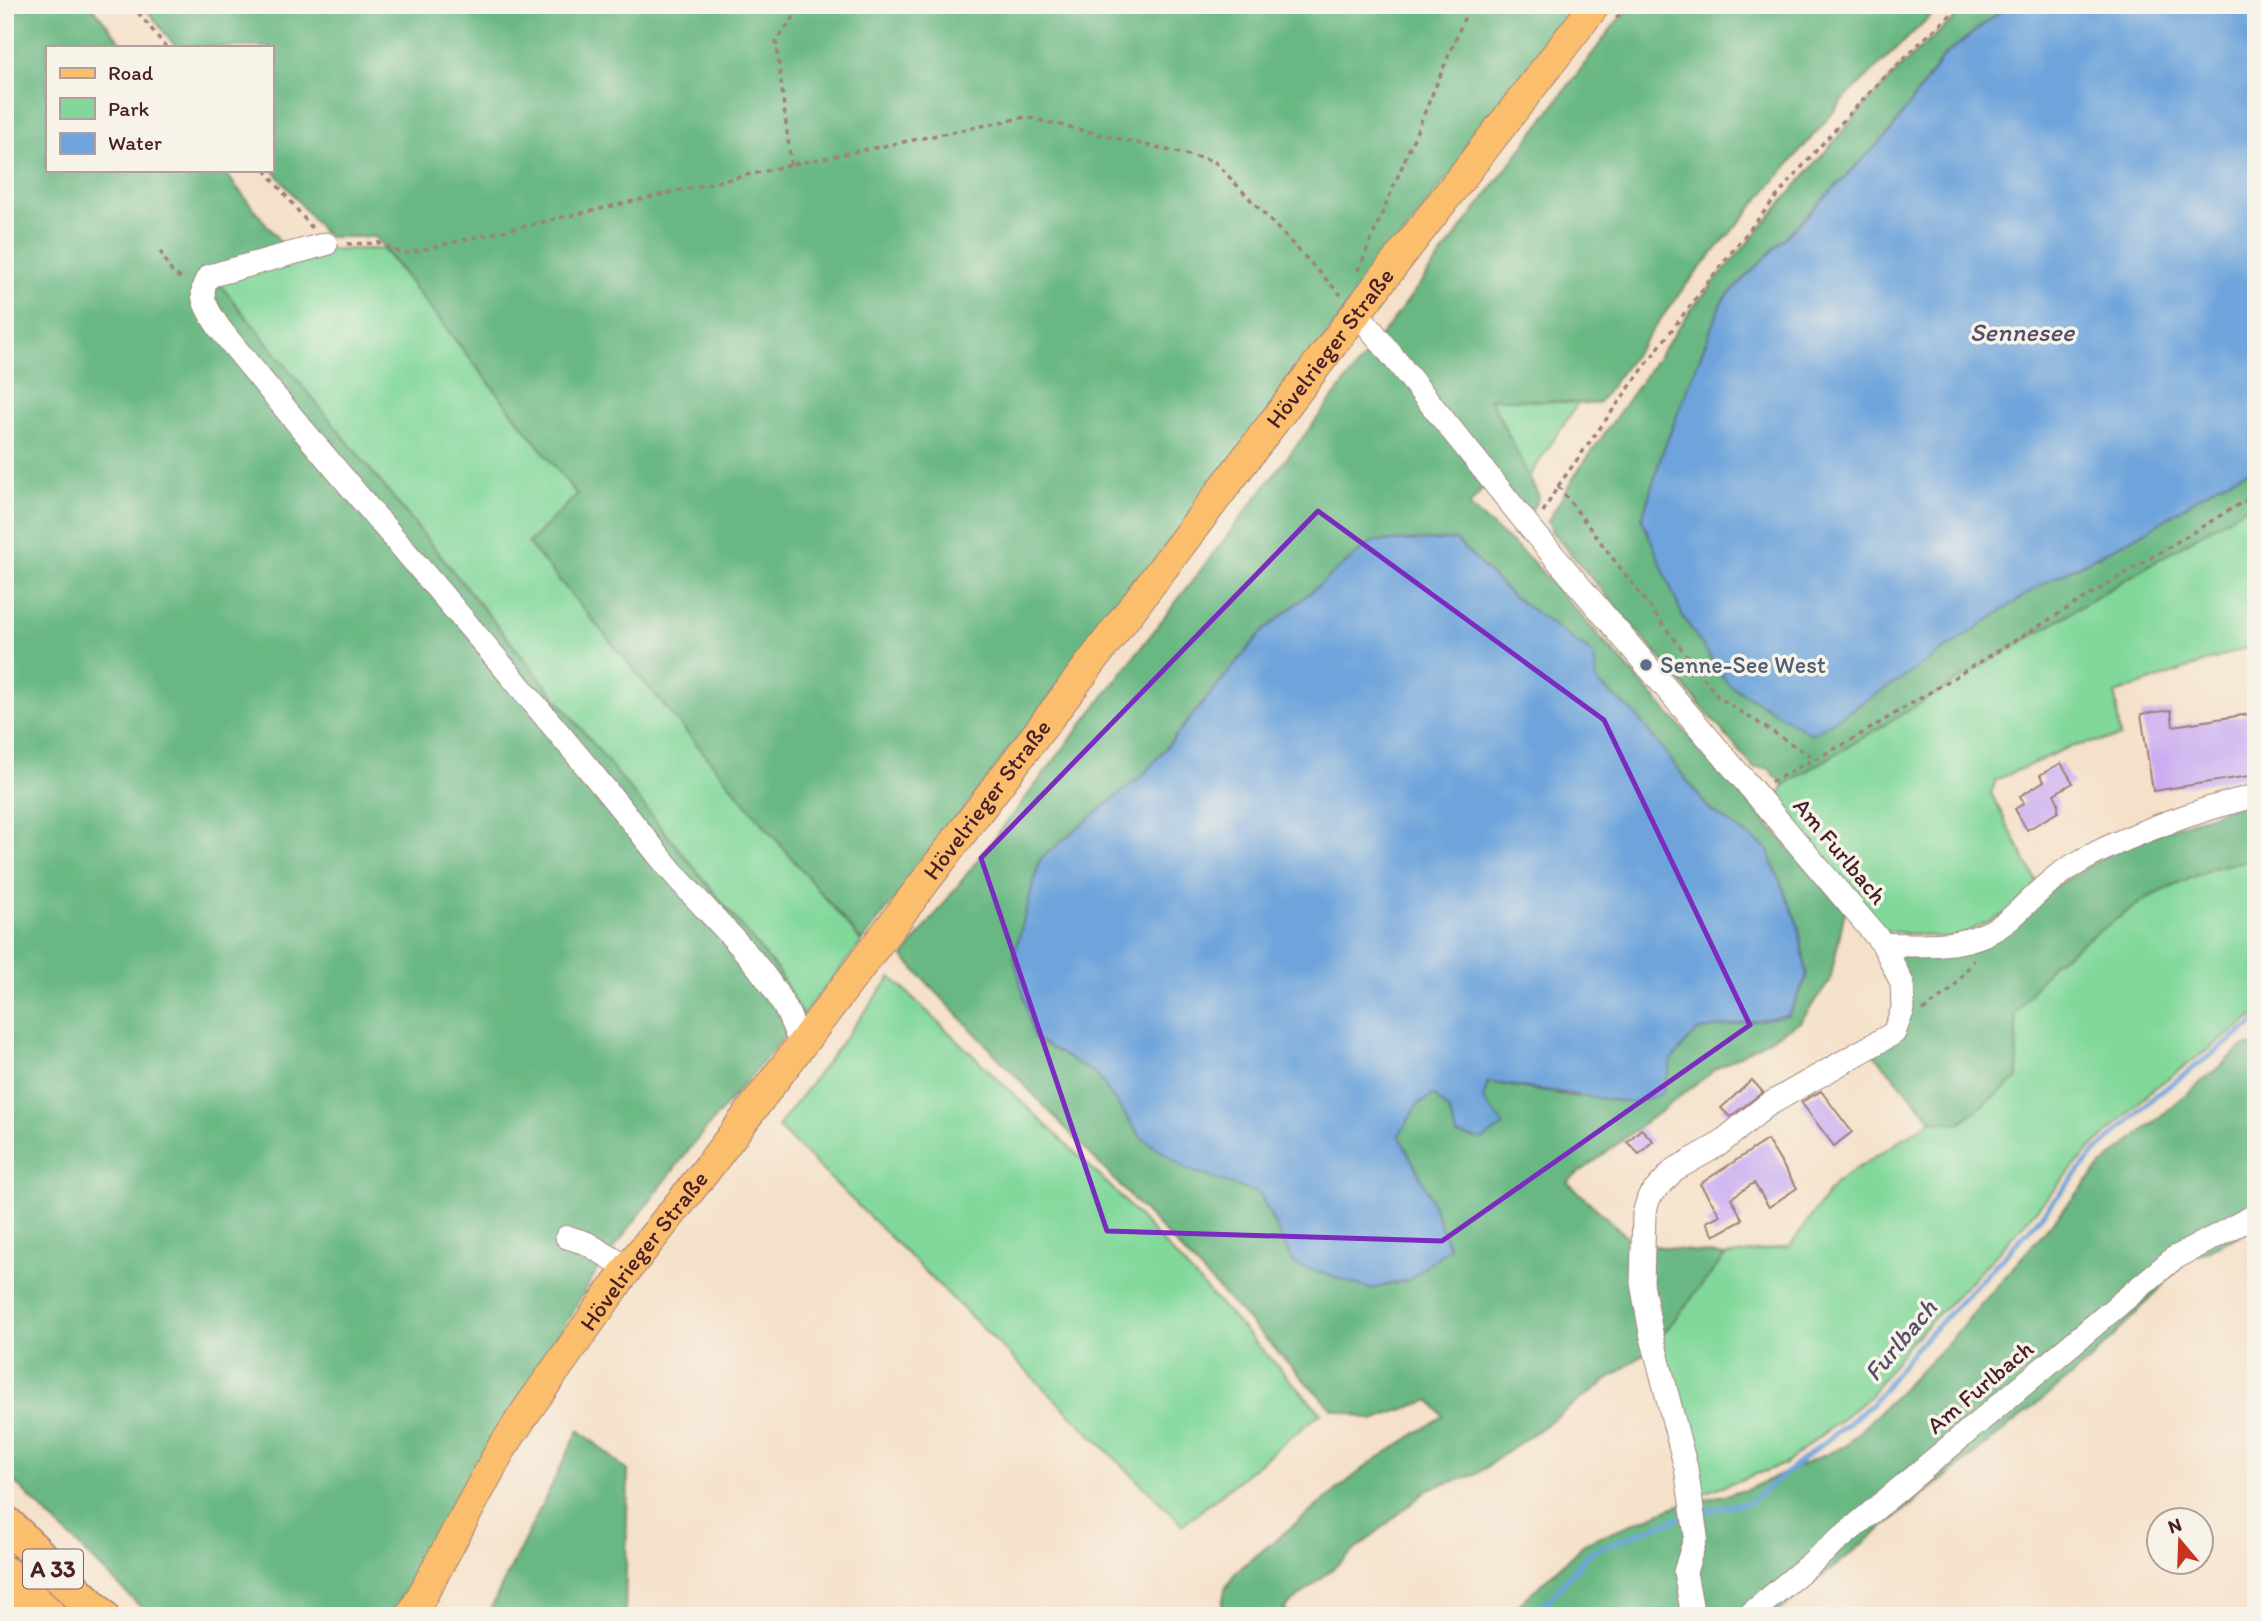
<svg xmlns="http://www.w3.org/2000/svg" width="2261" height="1621" font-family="Itim,sans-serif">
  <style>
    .green { fill: #82d89b; stroke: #667c63; stroke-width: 2 }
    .forest { fill: #69b883; stroke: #5a6c57; stroke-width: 2; fill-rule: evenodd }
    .water { fill: #6ea4db; stroke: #5c6283; stroke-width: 2 }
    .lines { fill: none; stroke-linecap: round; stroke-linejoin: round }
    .stream { stroke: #6ea4db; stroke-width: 5 }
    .building { fill: #cbadf2 }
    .minor-casing { stroke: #a0807a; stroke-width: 25 }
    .major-casing { stroke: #a0807a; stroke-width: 32 }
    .highway-casing { stroke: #a0807a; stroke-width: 38 }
    .path { stroke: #a0807a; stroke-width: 3.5; stroke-dasharray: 5 5; stroke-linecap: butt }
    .minor { stroke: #fff; stroke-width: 23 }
    .major { stroke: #fabe6d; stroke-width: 30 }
    .highway { stroke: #fabe6d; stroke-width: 35 }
    .marked { fill: none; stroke: #7b2cbf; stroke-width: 5; stroke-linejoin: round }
    .service-dot { fill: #5c6f8a; stroke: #f7f3e8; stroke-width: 2.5 }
    .labels { text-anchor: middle; stroke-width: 7; stroke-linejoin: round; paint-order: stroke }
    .shield { fill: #f7f3e8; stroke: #7e5f64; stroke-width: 2 }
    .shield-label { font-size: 23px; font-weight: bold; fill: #4a1f2b }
    .street-label { font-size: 24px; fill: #4a1f2b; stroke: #f7f3e8 }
    .service-label { font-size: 24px; fill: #4e5e75; stroke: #f7f3e8; text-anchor: start }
    .water-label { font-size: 26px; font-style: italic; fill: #574e69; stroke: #f7f3e8 }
  </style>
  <rect width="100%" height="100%" fill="#f7f3e8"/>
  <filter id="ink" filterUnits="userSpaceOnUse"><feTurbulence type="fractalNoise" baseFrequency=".0143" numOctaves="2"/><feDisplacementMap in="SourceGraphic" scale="14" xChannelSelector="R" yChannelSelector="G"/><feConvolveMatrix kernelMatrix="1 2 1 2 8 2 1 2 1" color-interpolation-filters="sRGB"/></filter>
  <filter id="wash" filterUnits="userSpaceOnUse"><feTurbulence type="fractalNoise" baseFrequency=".00686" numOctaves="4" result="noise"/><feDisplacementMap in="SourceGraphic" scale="28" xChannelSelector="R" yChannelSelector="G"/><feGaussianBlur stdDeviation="1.57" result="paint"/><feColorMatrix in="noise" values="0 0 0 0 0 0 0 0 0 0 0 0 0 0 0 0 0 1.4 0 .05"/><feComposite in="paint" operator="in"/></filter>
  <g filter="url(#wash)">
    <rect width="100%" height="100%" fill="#f5e1c9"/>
    <!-- green -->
    <path class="green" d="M383 249 578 495 529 543 862 942 802 1016 778 971 212 275 302 250Z
      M1489 398 1578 403 1529 477Z
      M2256 501V644L2115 694 2120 737 2069 747 1996 780 1991 793 2038 885 2007 913 1952 939 1881 930 1777 802 1784 785Z
      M2256 858V1015L2152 1090 2082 1158 1998 1253 1907 1346 1869 1397 1785 1464 1700 1494 1659 1338 1725 1256 1790 1246 1836 1182 1932 1120 1958 1124 2018 1078 2015 1013 2053 963 2147 898 2213 868Z
      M891 977 1111 1187 1321 1413 1183 1525 778 1127Z"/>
    <!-- forest -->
    <path class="forest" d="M5 5H91L125 47H47V170H223L289 253 212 275 778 971 802 1016 694 1143 596 1272 391 1616H150L5 1473Z
      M143 5H1580L862 942 528 543 577 495 375 237H327L271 167V47H176Z
      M1635 5H1942L1847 96 1685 286 1598 404 1490 398 1539 497 1528 516 1495 473 1469 506 1532 561 1845 910 1830 981 1800 1022 1716 1069 1567 1182 1634 1243 1725 1256 1651 1349 1475 1475 1430 1488 1284 1609 1290 1616H1220L1225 1589 1236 1572 1369 1464 1443 1416 1430 1400 1373 1420 1331 1408 903 957 1390 324 1617 21ZM1456 540 1511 595 1593 655 1597 682 1635 714 1709 809 1767 849 1798 925 1807 977 1788 1015 1697 1031 1672 1059 1576 1097 1488 1082 1483 1099 1457 1135 1449 1111 1434 1095 1419 1103 1398 1134 1428 1192 1409 1280 1371 1289 1294 1264 1260 1194 1188 1169 1141 1137 1096 1074 1034 1038 1014 956 1040 859 1144 774 1262 632Z
      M1970 5H2008L1944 56 1890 132 1722 301 1662 454 1642 519 1812 734 1907 675 2040 585 2147 531 2217 485 2256 467V501L1784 785 1768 768H1754L1552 532 1548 521 1574 477 1693 307 1866 104 1913 55Z
      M2256 799V858L2213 868 2147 898 2053 963 2015 1014 2018 1078 1958 1124 1932 1120 1869 1048 1895 1034 1897 953 1955 947 2125 844Z
      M2256 1045V1228L2187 1260 2089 1362 1773 1616H1507L1586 1542 1676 1506 1746 1490 1845 1446 1945 1346 2101 1166 2243 1047Z
      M579 1430 628 1471 625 1616H487Z"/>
    <!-- water -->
    <path class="water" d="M2008 5H2256V467L2217 485 2147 531 2040 585 1907 675 1812 734 1728 684 1682 615 1642 519 1662 454 1722 301 1890 132 1944 56Z
      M1456 540 1511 595 1594 655 1597 682 1635 714 1709 809 1767 849 1798 925 1807 977 1788 1015 1697 1031 1672 1059 1662 1094 1632 1103 1488 1082 1483 1099 1504 1126 1482 1140 1457 1135 1449 1111 1434 1095 1419 1103 1399 1135 1428 1192 1449 1248 1409 1280 1370 1289 1294 1264 1260 1194 1187 1169 1141 1137 1096 1074 1034 1038 1014 956 1040 859 1144 774 1262 632 1373 541Z"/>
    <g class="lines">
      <!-- stream -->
      <path class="stream" d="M1699 1512 1750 1502 1872 1404 1913 1351 2027 1232 2092 1156 2155 1096 2256 1022
        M1535 1616 1590 1552 1686 1515"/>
    </g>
    <g id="blocks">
      <!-- building -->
      <path class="building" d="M2171 710 2173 726 2256 713V775L2153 791 2141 714Z
        M2061 763 2073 783 2054 794 2058 802V812L2027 830 2015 809 2024 803 2020 796 2044 781 2040 775Z
        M1752 1080 1763 1092 1730 1117 1721 1108Z
        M1821 1091 1852 1132 1834 1146 1801 1102Z
        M1641 1129 1653 1141 1639 1154 1627 1142Z
        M1767 1140 1797 1188 1769 1207 1754 1183 1731 1198 1743 1220 1714 1236 1706 1222 1720 1215 1700 1184Z"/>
    </g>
  </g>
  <g filter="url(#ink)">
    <use href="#blocks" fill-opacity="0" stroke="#a0807a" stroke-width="2"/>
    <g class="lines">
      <defs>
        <path id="minor" d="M326 244 209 276C195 295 209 312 220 329 364 508 518 678 661 858 700 908 752 949 783 1004 790 1016 795 1030 800 1043
          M1357 312 1532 530 1883 944 1902 983 1903 1009 1894 1033 1766 1106 1718 1145 1674 1170 1649 1197 1644 1214 1642 1283 1651 1333 1686 1468 1696 1536 1685 1572 1693 1616
          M1883 944C1927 946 1975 949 2011 918 2032 899 2050 878 2076 864 2124 836 2202 808 2256 796
          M567 1237 586 1243 628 1268
          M1748 1616 2173 1259 2256 1215"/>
        <g id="major">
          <path id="s1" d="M411 1616 500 1451 527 1410 628 1268 703 1174 1357 312 1595 5"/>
        </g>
        <path id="highway" d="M5 1523 101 1616
          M5 1574 49 1616"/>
      </defs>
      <!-- minor casing -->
      <use href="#minor" class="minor-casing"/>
      <!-- major casing -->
      <use href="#major" class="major-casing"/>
      <!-- highway casing -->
      <use href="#highway" class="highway-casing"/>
      <!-- path -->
      <path class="path" d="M132 5 166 47
        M1616 18 1630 5
        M791 165 776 41 803 5
        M265 170 312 228
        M347 244 381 243 403 254 791 165 1026 117 1214 161 1341 295
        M160 251 173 274 185 280
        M1358 271 1466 14 1476 5
        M1558 486 1718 697 1815 759 1848 742 2256 494
        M1543 512 1558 486C1680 317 1803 143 1962 5
        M1771 782 1815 759
        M1923 1011 1952 989 1974 960"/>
      <!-- minor -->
      <use href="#minor" class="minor"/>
      <!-- major -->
      <use href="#major" class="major"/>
      <!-- highway -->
      <use href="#highway" class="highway"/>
    </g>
  </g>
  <!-- marked area -->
  <path class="marked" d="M1318 511 1604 720 1750 1025 1442 1241 1107 1231 981 858Z"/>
  <!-- markers -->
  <circle class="service-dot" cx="1646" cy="665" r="7"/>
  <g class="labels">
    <!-- shield labels -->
    <rect class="shield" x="23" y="1549.5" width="60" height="39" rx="5"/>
    <g class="shield-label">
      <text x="53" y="1577">A 33</text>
    </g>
    <!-- street labels -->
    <g class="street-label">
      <text dy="8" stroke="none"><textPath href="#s1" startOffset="1568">Hövelrieger Straße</textPath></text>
      <text dy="8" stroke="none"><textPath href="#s1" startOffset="1001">Hövelrieger Straße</textPath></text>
      <text transform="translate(1840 851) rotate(50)" y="8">Am Furlbach</text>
      <text dy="8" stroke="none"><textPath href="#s1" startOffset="434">Hövelrieger Straße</textPath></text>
      <text transform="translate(1980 1387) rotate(-40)" y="8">Am Furlbach</text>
    </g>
    <!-- service labels -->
    <g class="service-label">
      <text x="1660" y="673">Senne-See West</text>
    </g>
    <!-- water labels -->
    <g class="water-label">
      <text x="2022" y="341">Sennesee</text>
      <text transform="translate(1900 1340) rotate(-50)" y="9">Furlbach</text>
    </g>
  </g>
  <!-- margin -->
  <rect width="2261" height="1621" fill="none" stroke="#f7f3e8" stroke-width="28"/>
  <!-- legend -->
  <rect x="46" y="46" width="228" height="126" fill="#f7f3e8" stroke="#b29e9c" stroke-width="2"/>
  <rect x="60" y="68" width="35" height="10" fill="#fabe6d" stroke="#b29e9c" stroke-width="2"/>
  <text x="108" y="80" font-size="21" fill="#4a1f2b">Road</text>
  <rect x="60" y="98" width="35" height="21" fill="#82d89b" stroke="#b29e9c" stroke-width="2"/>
  <text x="108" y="116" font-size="21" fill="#4a1f2b">Park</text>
  <rect x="60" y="133" width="35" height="21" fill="#6ea4db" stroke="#b29e9c" stroke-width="2"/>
  <text x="108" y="150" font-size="21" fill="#4a1f2b">Water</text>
  <!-- north arrow -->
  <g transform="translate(2180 1541) rotate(341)"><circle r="33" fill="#f7f3e8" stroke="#b29e9c" stroke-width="2"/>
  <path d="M0-5L12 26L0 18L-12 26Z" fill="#c8321e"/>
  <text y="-10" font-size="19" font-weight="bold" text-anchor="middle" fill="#4a1f2b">N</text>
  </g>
</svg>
